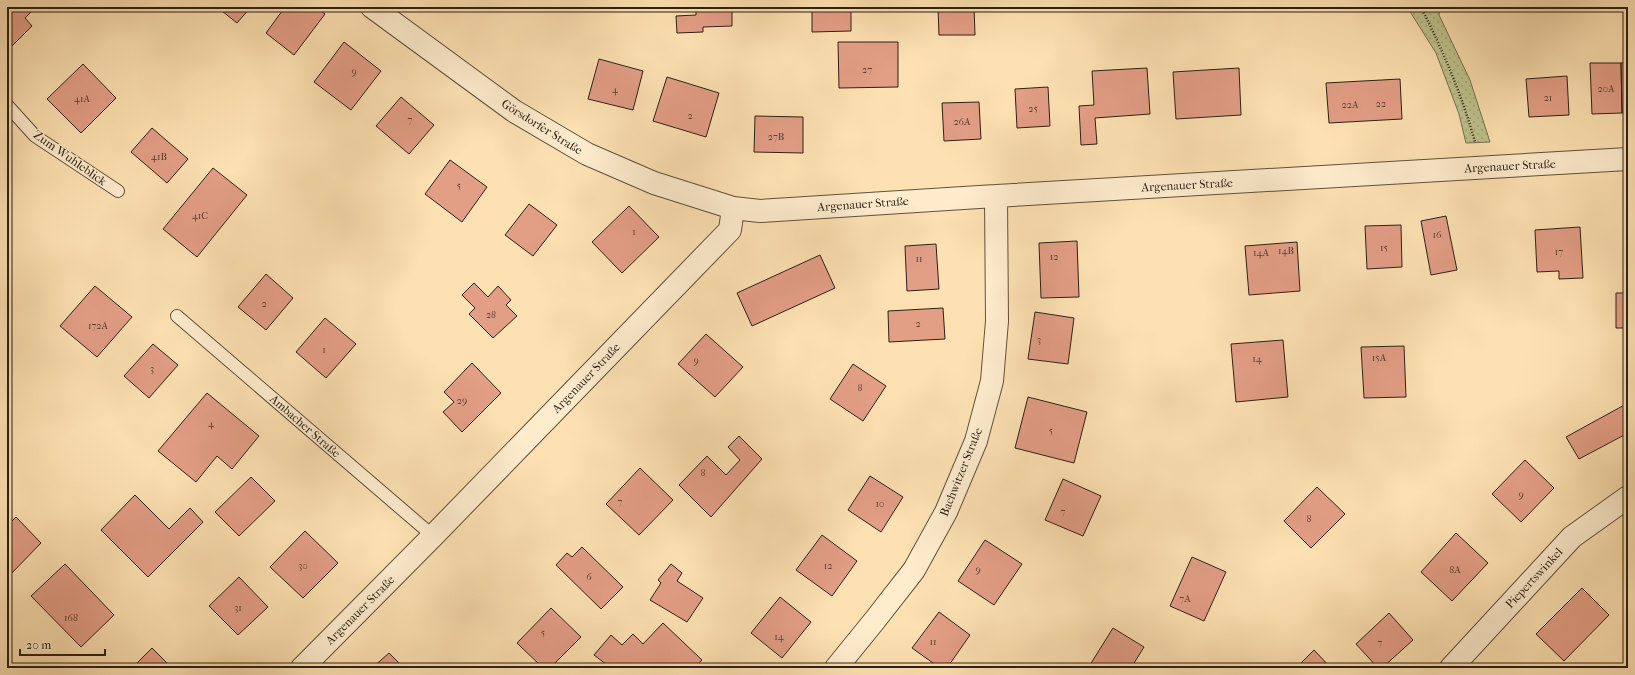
<svg xmlns="http://www.w3.org/2000/svg" width="1635" height="675" font-family="'IM FELL French Canon',serif">
  <style>
    .grass { fill: url(#grass-dots); stroke: #747252 }
    .building { fill: #e39e86; stroke: #2b2018 }
    .lines { fill: none; stroke-linecap: round; stroke-linejoin: round }
    .lane-casing { stroke: #60503e; stroke-width: 14 }
    .street-casing { stroke: #60503e; stroke-width: 24 }
    .path { stroke: #2b2018; stroke-width: 2.5; stroke-dasharray: 1 2; stroke-linecap: butt }
    .lane { stroke: #feeccd; stroke-width: 12 }
    .street { stroke: #feeccd; stroke-width: 22 }
    .labels { text-anchor: middle; stroke-width: 3; stroke-linejoin: round; paint-order: stroke }
    .number-label { font-size: 10px; fill: #594034 }
    .street-label { font-size: 12px; fill: #2b2018; stroke: #feeccd }
  </style>
  <defs>
    <pattern id="grass-dots" width="8" height="8" patternUnits="userSpaceOnUse"><rect width="8" height="8" fill="#bec38d"/><path d="M2 2h.1M6 6h.1" fill="none" stroke="#a3a779" stroke-width="1.8" stroke-linecap="round"/></pattern>
  </defs>
  <rect width="100%" height="100%" fill="#fde1b2"/>
  <filter id="stains"><feTurbulence type="fractalNoise" baseFrequency=".005" numOctaves="4"/><feColorMatrix values="0 0 0 0 .2 0 0 0 0 .09 0 0 0 0 .02 0 0 0 .5 -.17"/></filter>
  <radialGradient id="worn" r=".72"><stop offset=".6" stop-color="#630" stop-opacity="0"/><stop offset="1" stop-color="#630" stop-opacity=".3"/></radialGradient>
  <!-- grass -->
  <path class="grass" d="M1276 7H1440L1439 15 1470 80 1490 142 1466 143 1459 114 1436 53 1409 10H1293Z"/>
  <!-- building -->
  <path class="building" d="M7 7H36L25 18 32 26 7 51Z
    M217 7H251L237 23Z
    M285 7H316L325 14 294 55 266 33Z
    M713 7H732V26L703 27V32L677 33 676 16 696 15V10H713Z
    M812 7H851V31L812 32Z
    M938 7H974L975 35H939Z
    M344 42 381 71 351 110 314 82Z
    M838 42H898V87L839 88Z
    M599 59 643 71 633 110 588 99Z
    M1628 62V113H1622L1621 63Z
    M1590 63H1621L1622 113 1592 114Z
    M83 64 116 98 81 133 47 99Z
    M1147 68 1150 114 1095 118 1097 144 1081 145 1079 106 1094 105 1092 71Z
    M1239 68 1241 115 1176 119 1173 72Z
    M1567 76 1569 115 1529 117 1526 79Z
    M667 77 719 93 706 137 653 121Z
    M1400 79 1402 119 1329 123 1326 83Z
    M1048 87 1050 126 1017 128 1015 89Z
    M401 97 434 125 409 154 376 126Z
    M979 102 981 139 944 141 942 103Z
    M755 116 803 117V153L754 152Z
    M152 128 188 159 167 183 131 152Z
    M450 160 487 187 462 222 425 194Z
    M213 168 247 195 197 257 163 229Z
    M529 204 557 225 533 256 505 235Z
    M629 206 659 237 622 273 592 242Z
    M1446 216 1457 270 1431 275 1421 221Z
    M1401 225 1402 267 1367 269 1365 226Z
    M1580 227 1583 278 1559 279V271L1537 272 1535 230Z
    M1077 241 1079 297 1041 298 1039 243Z
    M1297 242 1300 291 1249 295 1245 246Z
    M936 244 939 289 907 291 905 246Z
    M820 255 835 288 752 326 737 293Z
    M266 274 293 298 266 330 238 307Z
    M474 283 488 297 498 286 511 300 506 305 517 316 493 338 469 314 475 308 462 295Z
    M95 286 132 317 97 357 60 326Z
    M1616 293H1628V328H1616Z
    M943 308 945 339 889 342 888 311Z
    M1035 312 1074 318 1068 364 1028 359Z
    M325 318 356 344 326 378 296 352Z
    M706 334 743 367 715 397 678 364Z
    M1283 340 1288 397 1236 402 1231 344Z
    M153 344 178 365 149 398 124 376Z
    M1404 346 1406 397 1364 398 1361 347Z
    M472 363 501 393 462 432 443 412 454 402 444 392Z
    M853 364 886 386 863 421 830 399Z
    M207 393 259 436 232 469 217 456 196 482 158 451Z
    M1028 397 1087 412 1074 463 1015 448Z
    M1628 403V433L1579 459 1566 437Z
    M739 436 762 459 711 517 679 485 707 456 726 475 740 460 728 447Z
    M1525 460 1554 488 1521 522 1492 494Z
    M640 468 673 500 639 535 606 504Z
    M870 476 903 497 881 532 848 510Z
    M251 477 275 501 239 536 215 512Z
    M1063 479 1101 496 1083 536 1045 520Z
    M1317 487 1345 514 1311 548 1284 521Z
    M135 495 169 529 190 508 203 522 148 577 101 530Z
    M16 517 41 543 8 577 7 526Z
    M305 531 338 563 303 598 270 567Z
    M1456 533 1488 563 1452 601 1421 572Z
    M822 535 857 561 832 596 796 570Z
    M985 540 1022 564 994 605 958 581Z
    M582 547 623 587 601 609 556 565 567 553 572 557Z
    M1192 557 1226 572 1204 621 1170 606Z
    M65 564 114 615 81 647 31 596Z
    M671 564 682 573 677 581 703 598 687 622 650 600 661 583 658 580Z
    M239 577 268 607 238 635 209 606Z
    M1582 588 1609 615 1564 661 1536 634Z
    M780 597 811 622 782 658 751 633Z
    M551 608 581 637 550 668H543L517 643Z
    M939 612 970 635 947 668H940L912 648Z
    M1389 613 1413 640 1382 668H1378L1356 644Z
    M663 623 702 660 694 668H611L594 655 611 635 622 645 633 634 643 644Z
    M1113 628 1144 647 1131 668H1088Z
    M152 648 172 668H132Z
    M1314 650 1331 668H1296Z
    M389 653 404 668H372Z"/>
  <g class="lines">
    <defs>
      <path id="lane" d="M7 105 35 136 118 191
        M177 316 433 536"/>
      <path id="street" d="M372 7 514 111 587 154 654 183 733 208 760 211 979 197 1628 159
        M302 668 433 536 730 230 733 208
        M836 668 875 620 914 570 946 512 976 441 992 381 997 321 996 196
        M1451 668 1572 537 1628 497"/>
    </defs>
    <!-- lane casing -->
    <use href="#lane" class="lane-casing"/>
    <!-- street casing -->
    <use href="#street" class="street-casing"/>
    <!-- path -->
    <path class="path" d="M1421 7C1443 51 1462 95 1475 142"/>
    <!-- lane -->
    <use href="#lane" class="lane"/>
    <!-- street -->
    <use href="#street" class="street"/>
  </g>
  <g class="labels">
    <!-- number labels -->
    <g class="number-label">
      <text x="867" y="73">27</text>
      <text x="354" y="75">9</text>
      <text x="1606" y="92">20A</text>
      <text x="615" y="93">4</text>
      <text x="1548" y="101">21</text>
      <text x="82" y="102">41A</text>
      <text x="1381" y="107">22</text>
      <text x="1350" y="108">22A</text>
      <text x="1033" y="112">25</text>
      <text x="690" y="119">2</text>
      <text x="410" y="123">7</text>
      <text x="962" y="125">26A</text>
      <text x="776" y="140">27B</text>
      <text x="159" y="160">41B</text>
      <text x="459" y="189">5</text>
      <text x="200" y="219">41C</text>
      <text x="634" y="235">1</text>
      <text x="1437" y="238">16</text>
      <text x="1384" y="251">15</text>
      <text x="1286" y="254">14B</text>
      <text x="1559" y="255">17</text>
      <text x="1261" y="256">14A</text>
      <text x="1054" y="260">12</text>
      <text x="919" y="262">11</text>
      <text x="264" y="307">2</text>
      <text x="491" y="318">28</text>
      <text x="918" y="327">2</text>
      <text x="98" y="329">172A</text>
      <text x="1039" y="343">3</text>
      <text x="324" y="353">1</text>
      <text x="1379" y="361">15A</text>
      <text x="1257" y="362">14</text>
      <text x="696" y="364">9</text>
      <text x="152" y="372">3</text>
      <text x="860" y="391">8</text>
      <text x="462" y="404">29</text>
      <text x="211" y="427">4</text>
      <text x="1051" y="434">5</text>
      <text x="703" y="476">8</text>
      <text x="1521" y="498">9</text>
      <text x="620" y="505">7</text>
      <text x="880" y="507">10</text>
      <text x="1063" y="515">7</text>
      <text x="1309" y="522">8</text>
      <text x="303" y="569">30</text>
      <text x="828" y="569">12</text>
      <text x="978" y="573">9</text>
      <text x="1455" y="573">8A</text>
      <text x="589" y="580">6</text>
      <text x="1185" y="602">7A</text>
      <text x="238" y="611">31</text>
      <text x="71" y="621">168</text>
      <text x="543" y="636">5</text>
      <text x="779" y="640">14</text>
      <text x="933" y="645">11</text>
      <text x="1380" y="646">7</text>
    </g>
    <!-- street labels -->
    <g class="street-label">
      <text transform="translate(542 127) rotate(32)" y="4">Görsdorfer Straße</text>
      <text transform="translate(70 158) rotate(35)" y="4">Zum Wuhleblick</text>
      <text transform="translate(1510 166) rotate(-3)" y="4">Argenauer Straße</text>
      <text transform="translate(1187 185) rotate(-3)" y="4">Argenauer Straße</text>
      <text transform="translate(863 204) rotate(-4)" y="4">Argenauer Straße</text>
      <text transform="translate(586 378) rotate(-46)" y="4">Argenauer Straße</text>
      <text transform="translate(305 426) rotate(41)" y="4">Ambacher Straße</text>
      <text transform="translate(961 472) rotate(-68)" y="4">Bachwitzer Straße</text>
      <text transform="translate(1534 578) rotate(-47)" y="4">Piepertswinkel</text>
      <text transform="translate(360 610) rotate(-45)" y="4">Argenauer Straße</text>
    </g>
  </g>
  <!-- margin -->
  <rect width="1635" height="675" fill="none" stroke="#fde1b2" stroke-width="24"/>
  <rect x="8" y="8" width="1619" height="659" fill="none" stroke="#2b2018" stroke-width="2"/>
  <rect x="12" y="12" width="1611" height="651" fill="none" stroke="#2b2018"/>
  <!-- scale -->
  <path d="M20 649v6h85v-6" fill="none" stroke="#2b2018" stroke-width="2"/>
  <text x="26" y="649" font-size="12" fill="#2b2018" stroke="#feeccd" stroke-width="3" paint-order="stroke">20 m</text>
  <rect width="100%" height="100%" filter="url(#stains)"/>
  <rect width="100%" height="100%" fill="url(#worn)"/>
</svg>
